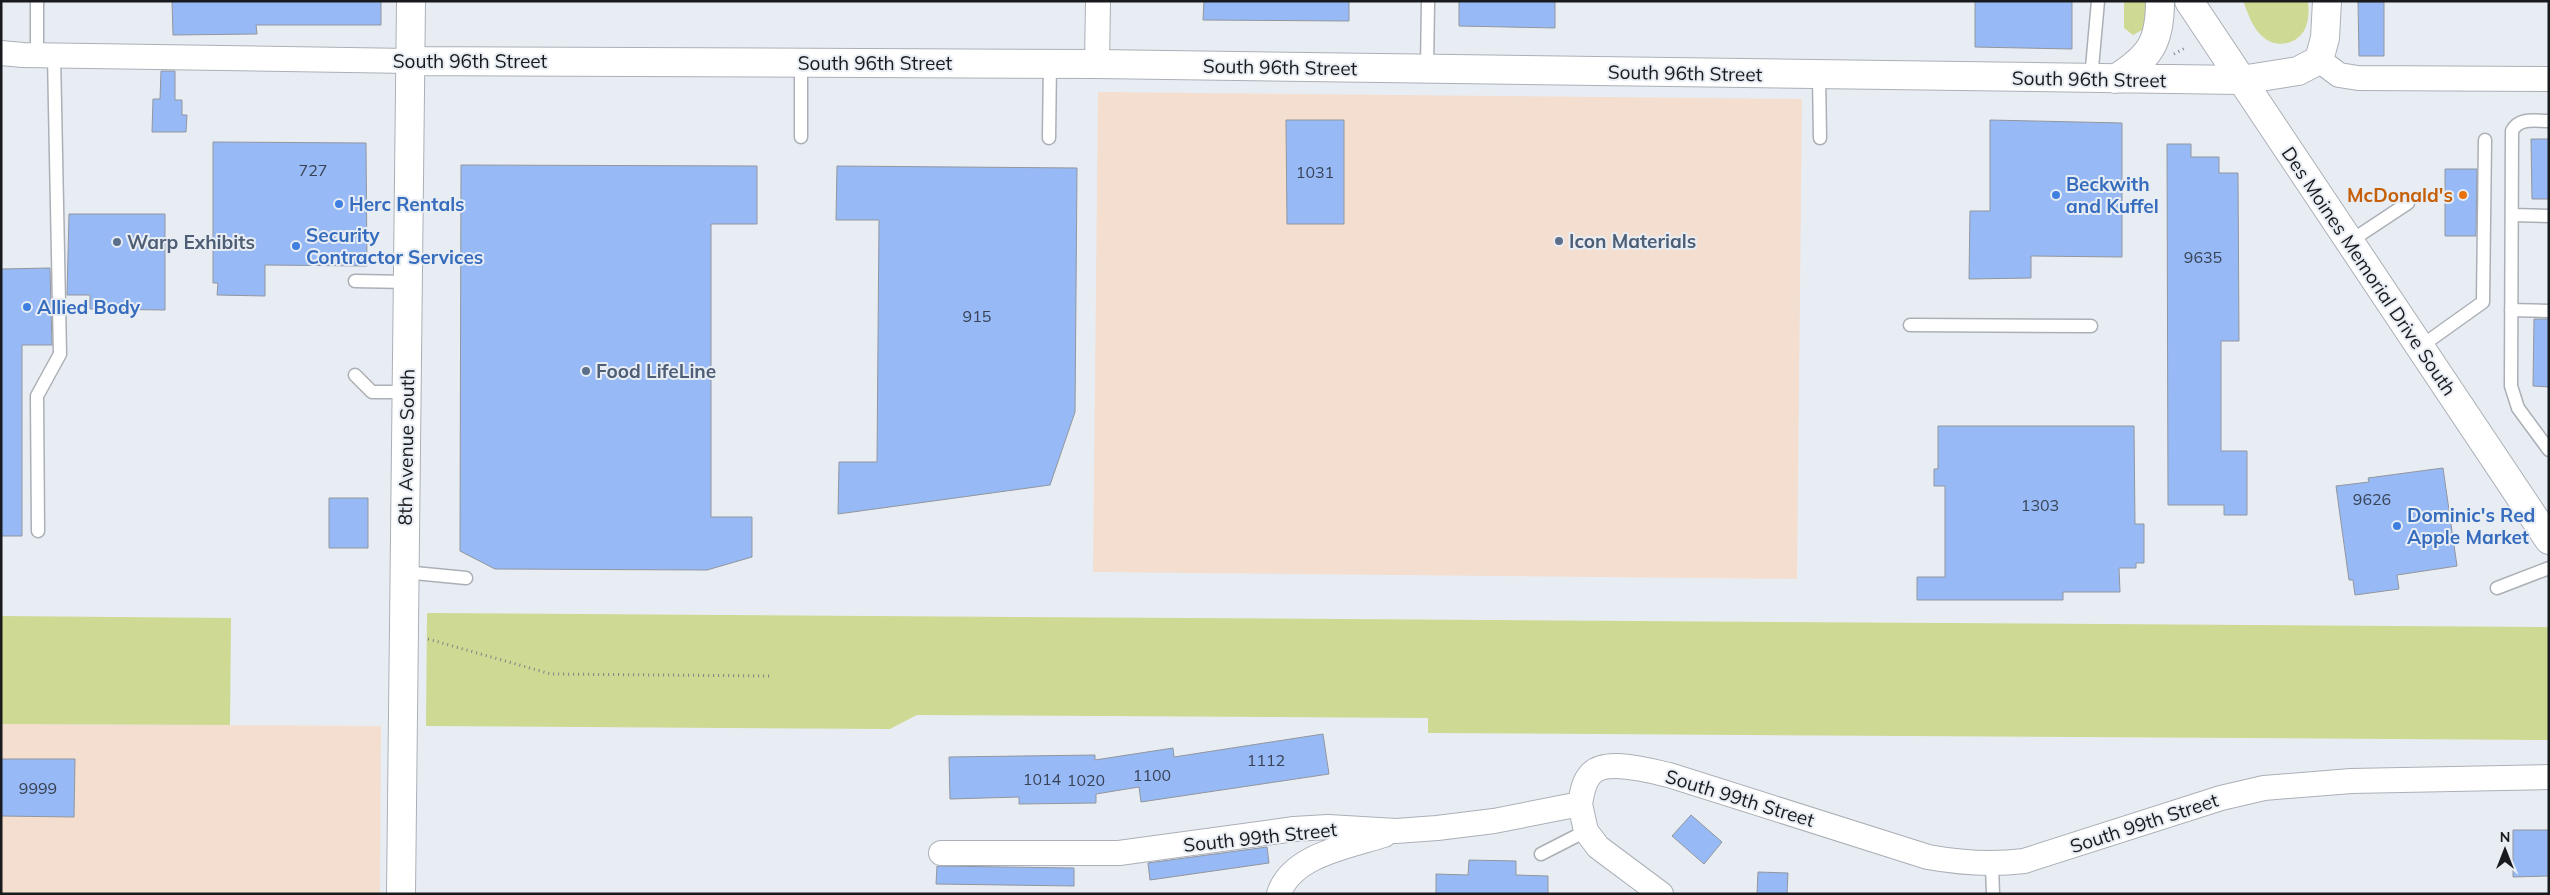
<svg xmlns="http://www.w3.org/2000/svg" width="2550" height="895" font-family="Mulish,sans-serif">
  <style>
    .industrial { fill: #f3decf }
    .green { fill: #ced993 }
    .building { fill: #97baf7; stroke: #92969d }
    .lines { fill: none; stroke-linecap: round; stroke-linejoin: round }
    .lane-casing { stroke: #abb0b7; stroke-width: 15 }
    .street-casing { stroke: #abb0b7; stroke-width: 26 }
    .secondary-casing { stroke: #abb0b7; stroke-width: 30 }
    .path { stroke: #7e8186; stroke-width: 3; stroke-dasharray: 1 4; stroke-linecap: butt }
    .lane { stroke: #fff; stroke-width: 12 }
    .street { stroke: #fff; stroke-width: 24 }
    .secondary { stroke: #fff; stroke-width: 28 }
    .shop-dot { fill: #3f7fe0; stroke: #e8edf4; stroke-width: 2 }
    .food-dot { fill: #e8710a; stroke: #e8edf4; stroke-width: 2 }
    .service-dot { fill: #5c6f8a; stroke: #e8edf4; stroke-width: 2 }
    .labels { text-anchor: middle; stroke-width: 4; stroke-linejoin: round; paint-order: stroke }
    .number-label { font-size: 16px; fill: #384254 }
    .street-label { font-size: 19px; fill: #191a1d; stroke: #e8edf4 }
    .shop-label { font-size: 19px; font-weight: bold; fill: #366cbe; stroke: #e8edf4; text-anchor: start }
    .food-label { font-size: 19px; font-weight: bold; fill: #c56008; stroke: #e8edf4; text-anchor: end }
    .service-label { font-size: 19px; font-weight: bold; fill: #4e5e75; stroke: #e8edf4; text-anchor: start }
  </style>
  <rect width="100%" height="100%" fill="#e8edf4"/>
  <!-- industrial -->
  <path class="industrial" d="M1098 92 1802 99 1797 579 1093 572Z
    M1 724 381 726 380 894H1Z"/>
  <!-- green -->
  <path class="green" d="M2124 1H2147L2149 14 2144 29 2133 35 2124 28Z
    M2243 1H2308C2309 10 2309 20 2305 29 2297 45 2275 49 2262 36 2252 27 2248 13 2243 1Z
    M427 613 2549 627V740L1428 733V718L917 715 890 729 426 726Z
    M1 616 231 618 230 725 1 724Z"/>
  <!-- building -->
  <path class="building" d="M172 1H381V25H256L257 34 173 35Z
    M1204 1H1349V21L1203 20Z
    M1459 1H1555V28L1459 26Z
    M1975 1H2072V49L1975 47Z
    M2358 2H2384V56H2359Z
    M161 71H175V100H182V115H187L186 132H152L153 99H160Z
    M1286 120H1344V224H1287Z
    M1990 120 2122 123V257L2031 256V278L1969 279 1970 211H1990Z
    M2531 139H2549V199H2532Z
    M213 142 366 143 367 266 265 265V296L217 295 218 283H213Z
    M2167 144H2191V157H2219V173H2238L2239 341H2221V451H2247V515H2224V505H2168Z
    M461 165 757 166V224H711V517H752V557L707 570 495 569 460 551Z
    M837 166 1077 168 1075 412 1050 485 838 514 839 462H877L879 220H836Z
    M2445 169H2477L2476 236H2445Z
    M69 214H165V310L90 309V295H67Z
    M50 268 52 345H22V536H1V269Z
    M2534 319H2549V387L2533 386Z
    M1938 426H2134L2135 524H2144V563H2136V568H2119L2120 592H2063V600H1917V577H1945V486H1934V469H1938Z
    M2443 468 2457 566 2397 575 2399 589 2355 595 2353 580H2349L2336 486 2369 482 2368 478Z
    M329 498H368V548H329Z
    M1323 734 1329 774 1141 802 1139 787 1096 794V803L1019 804V797L950 799 949 757 1095 755V760L1173 748 1174 757Z
    M1 759H75L74 817 1 816Z
    M1691 815 1722 842 1704 864 1672 836Z
    M2513 830H2549V876L2513 877Z
    M1267 847 1269 863 1150 880 1148 863Z
    M1469 860 1516 861V875L1548 876V894H1436V874L1468 875Z
    M937 866 1074 868V886L936 884Z
    M1758 872 1788 873 1787 894H1757Z"/>
  <g class="lines">
    <defs>
      <path id="lane" d="M37 1V55
        M1427 69 1428 1
        M1819 75 1820 138
        M2091 79 2098 1
        M2549 121C2535 121 2519 117 2512 131L2511 386 2518 408 2549 450
        M801 137V63
        M1049 138 1050 63
        M2512 215 2549 216
        M2349 242 2408 203
        M355 281 408 282
        M2511 310 2549 311
        M1910 325 2091 326
        M2420 347 2483 302 2485 140
        M355 375 372 392H406
        M38 531 37 396 60 354 54 56
        M404 572 466 578
        M2497 588 2549 568
        M1541 854 1586 831
        M1992 865 1993 894"/>
      <path id="street" d="M1 53 23 55 410 61
        M2319 60 2339 75 2358 78 2549 79
        M1097 64 1098 1
        M1580 804 1586 831 1598 847 1661 894
        M941 853H1119L1294 829 1328 827 1396 831 1437 828 1494 821 1580 804C1582 794 1583 783 1590 775 1604 757 1650 771 1669 775L1928 857C1961 863 1991 865 2024 861L2221 798 2264 788 2351 781 2549 777
        M1279 894C1291 855 1350 846 1384 835"/>
      <path id="secondary" d="M2189 1 2549 540
        M410 61 1097 64 2241 80 2298 71 2319 60 2325 38 2327 1
        M2115 79C2150 57 2160 43 2160 1
        M401 894 411 1"/>
    </defs>
    <!-- lane casing -->
    <use href="#lane" class="lane-casing"/>
    <!-- street casing -->
    <use href="#street" class="street-casing"/>
    <!-- secondary casing -->
    <use href="#secondary" class="secondary-casing"/>
    <!-- path -->
    <path class="path" d="M2174 54 2185 48
      M428 639 551 674 772 676"/>
    <!-- lane -->
    <use href="#lane" class="lane"/>
    <!-- street -->
    <use href="#street" class="street"/>
    <!-- secondary -->
    <use href="#secondary" class="secondary"/>
  </g>
  <!-- markers -->
  <g class="shop-dot">
    <circle cx="2056" cy="195" r="5"/>
    <circle cx="339" cy="204" r="5"/>
    <circle cx="296" cy="246" r="5"/>
    <circle cx="27" cy="307" r="5"/>
    <circle cx="2397" cy="526" r="5"/>
  </g>
  <circle class="food-dot" cx="2463" cy="195" r="5"/>
  <g class="service-dot">
    <circle cx="1559" cy="241" r="5"/>
    <circle cx="117" cy="242" r="5"/>
    <circle cx="586" cy="371" r="5"/>
  </g>
  <g class="labels">
    <!-- number labels -->
    <g class="number-label">
      <text x="313" y="176">727</text>
      <text x="1315" y="178">1031</text>
      <text x="2203" y="263">9635</text>
      <text x="977" y="322">915</text>
      <text x="2372" y="505">9626</text>
      <text x="2040" y="511">1303</text>
      <text x="1266" y="766">1112</text>
      <text x="1152" y="781">1100</text>
      <text x="1042" y="785">1014</text>
      <text x="1086" y="786">1020</text>
      <text x="38" y="794">9999</text>
    </g>
    <!-- street labels -->
    <g class="street-label">
      <text x="470" y="68">South 96th Street</text>
      <text x="875" y="70">South 96th Street</text>
      <text transform="translate(1280 67) rotate(1)" y="7">South 96th Street</text>
      <text transform="translate(1685 73) rotate(1)" y="7">South 96th Street</text>
      <text transform="translate(2089 79) rotate(1)" y="7">South 96th Street</text>
      <text transform="translate(2369 271) rotate(56)" y="7">Des Moines Memorial Drive South</text>
      <text transform="translate(406 447) rotate(-89)" y="7">8th Avenue South</text>
      <text transform="translate(1740 798) rotate(17)" y="7">South 99th Street</text>
      <text transform="translate(2144 823) rotate(-18)" y="7">South 99th Street</text>
      <text transform="translate(1260 837) rotate(-6)" y="7">South 99th Street</text>
    </g>
    <!-- shop labels -->
    <g class="shop-label">
      <text x="2066" y="191">Beckwith<tspan x="2066" dy="22">and Kuffel</tspan></text>
      <text x="349" y="211">Herc Rentals</text>
      <text x="306" y="242">Security<tspan x="306" dy="22">Contractor Services</tspan></text>
      <text x="37" y="314">Allied Body</text>
      <text x="2407" y="522">Dominic's Red<tspan x="2407" dy="22">Apple Market</tspan></text>
    </g>
    <!-- food labels -->
    <g class="food-label">
      <text x="2453" y="202">McDonald's</text>
    </g>
    <!-- service labels -->
    <g class="service-label">
      <text x="1569" y="248">Icon Materials</text>
      <text x="127" y="249">Warp Exhibits</text>
      <text x="596" y="378">Food LifeLine</text>
    </g>
  </g>
  <!-- border -->
  <rect width="2550" height="895" fill="none" stroke="#191a1d" stroke-width="5"/>
  <!-- north arrow -->
  <g transform="translate(2505 850)" stroke="#e8edf4" stroke-width="4" paint-order="stroke">
  <path d="M0-4L9 19L0 12L-9 19Z" fill="#191a1d"/>
  <text y="-8" font-size="14" font-weight="bold" text-anchor="middle" fill="#191a1d">N</text>
  </g>
</svg>
